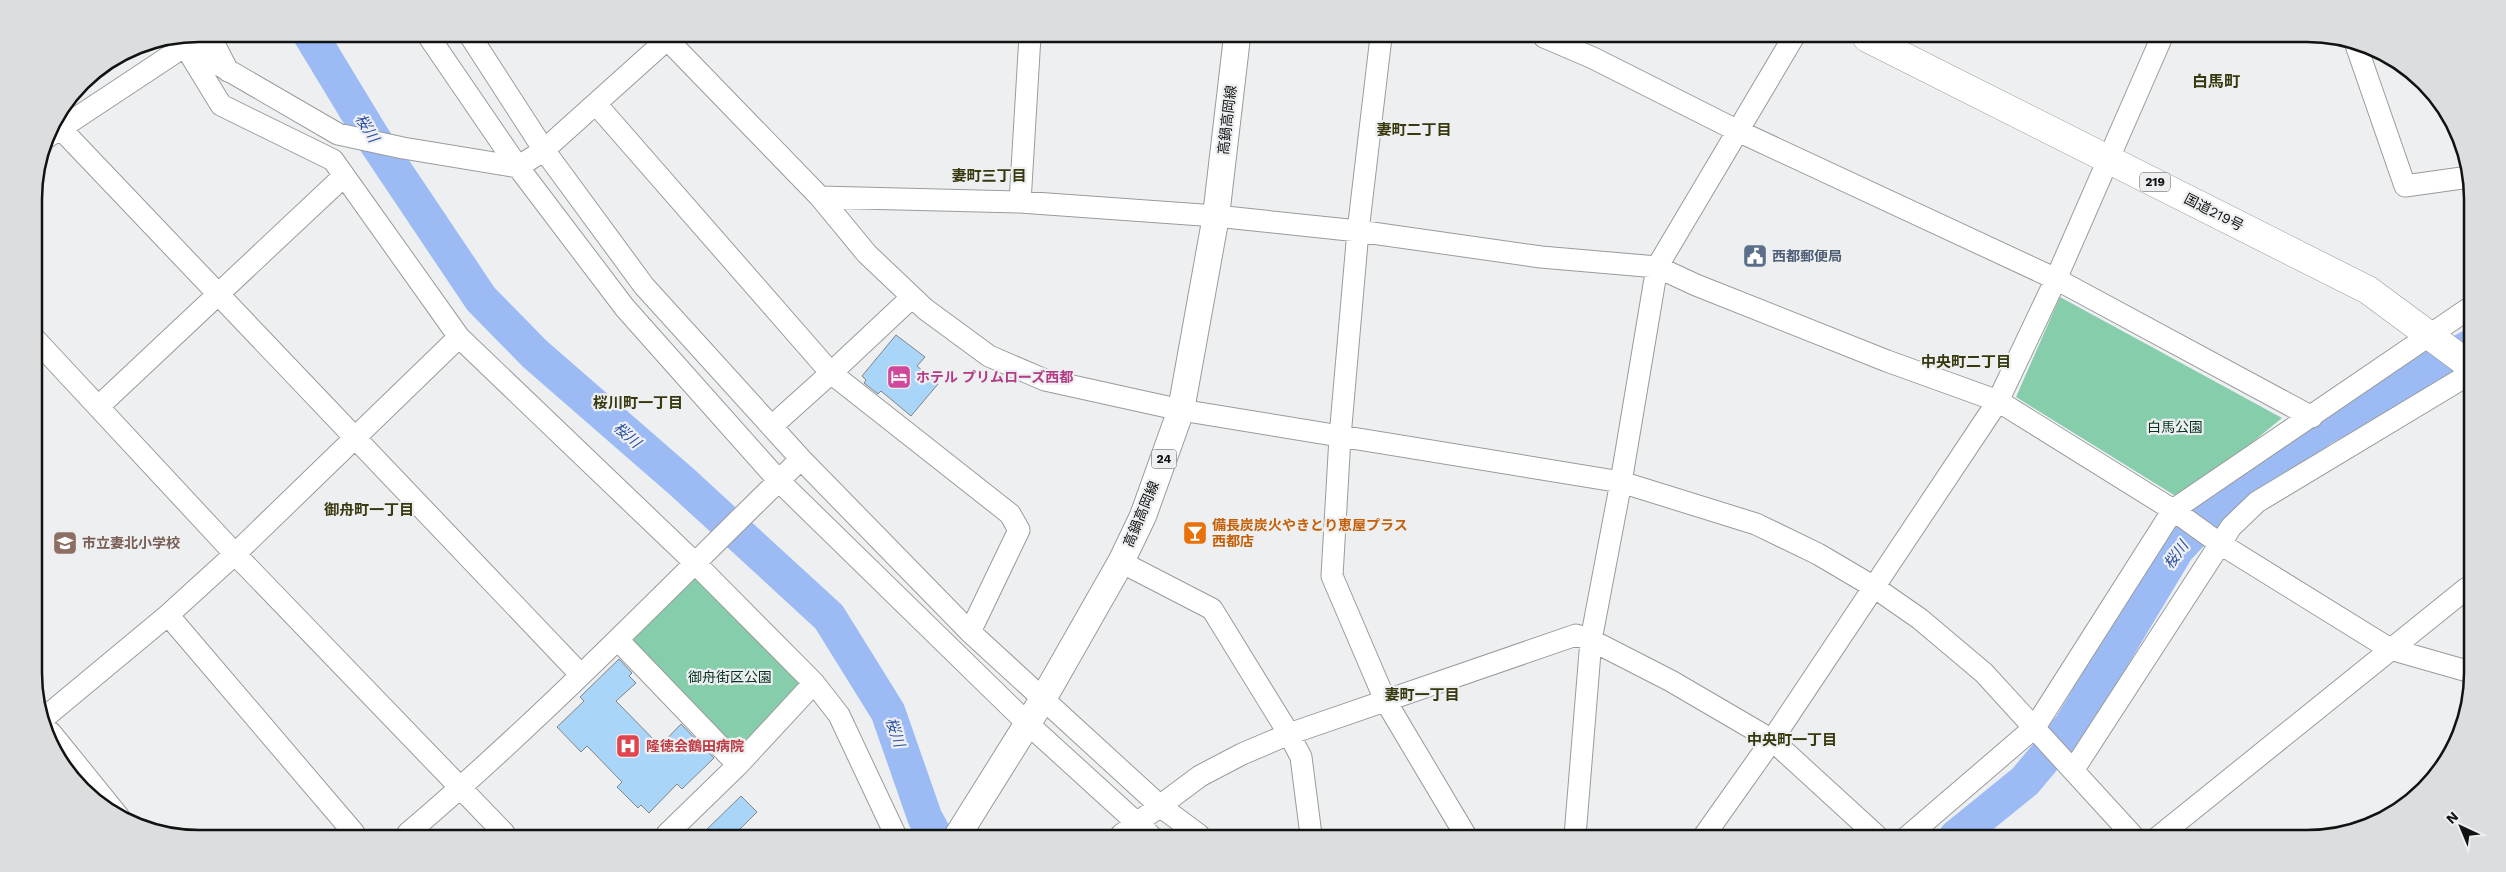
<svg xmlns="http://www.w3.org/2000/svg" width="2506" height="872" font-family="'Work Sans','Noto Sans JP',sans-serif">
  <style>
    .green { fill: #86ceab }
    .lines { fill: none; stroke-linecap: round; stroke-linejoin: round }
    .river { stroke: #9cbaf4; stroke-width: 35 }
    .building { fill: #a9d5f8; stroke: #828486 }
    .minor-casing { stroke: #999b9c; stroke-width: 23 }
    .major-casing { stroke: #999b9c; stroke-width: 28 }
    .highway-casing { stroke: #999b9c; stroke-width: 29 }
    .minor { stroke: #fff; stroke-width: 21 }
    .major { stroke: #fff; stroke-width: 26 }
    .highway { stroke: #fff; stroke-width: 28 }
    .labels { text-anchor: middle; stroke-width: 4.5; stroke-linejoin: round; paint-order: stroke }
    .shield { fill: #edeff1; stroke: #535455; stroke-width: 1 }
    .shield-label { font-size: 12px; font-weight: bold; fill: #111212 }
    .street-label { font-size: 14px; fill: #111212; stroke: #edeff1 }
    .service-label { font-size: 14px; font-weight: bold; fill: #4e5e75; stroke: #edeff1; text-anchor: start }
    .hotel-label { font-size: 14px; font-weight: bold; fill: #b23c85; stroke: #edeff1; text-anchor: start }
    .park-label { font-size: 14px; fill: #063221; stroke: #edeff1 }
    .food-label { font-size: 14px; font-weight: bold; fill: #c56008; stroke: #edeff1; text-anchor: start }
    .education-label { font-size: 14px; font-weight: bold; fill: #785e54; stroke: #edeff1; text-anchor: start }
    .health-label { font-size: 14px; font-weight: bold; fill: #be3a42; stroke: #edeff1; text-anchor: start }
    .water-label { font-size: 15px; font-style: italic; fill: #2a50a3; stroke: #edeff1 }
    .neighbourhood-label { font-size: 15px; font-weight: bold; fill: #39390f; stroke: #edeff1 }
    .quarter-label { font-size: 16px; font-weight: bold; fill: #39390f; stroke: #edeff1 }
    .rim { fill: none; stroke: #111212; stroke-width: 2.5 }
  </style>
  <rect width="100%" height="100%" fill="#edeff1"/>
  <!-- green -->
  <path class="green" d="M2060 297 2282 418 2182 500 2016 397Z
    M696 578 802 684 736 750 631 642Z"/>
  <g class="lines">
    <!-- river -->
    <path class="river" d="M310 34 373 138 481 299 535 354 682 482 829 617 888 712 925 818 934 834
      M1956 837 2025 781 2071 726 2177 549 2235 487 2323 428 2468 348"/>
  </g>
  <!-- building -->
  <path class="building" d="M896 335 925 357 917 366 938 384 911 416 881 391 878 394 864 383 866 380 862 376Z
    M619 659 632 673 629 676 636 683 616 701 660 746 681 724 714 758 682 789 677 784 649 813 641 805 638 808 617 787 622 782 587 746 581 752 557 727 584 701 580 697Z
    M741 796 757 812 735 834H702Z"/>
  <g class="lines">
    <defs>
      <path id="minor" d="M209 34 228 71
        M427 34 518 167 625 308 779 481 1027 723 1150 835
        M469 34 544 150 644 286 801 459 970 632 1160 806 1199 835
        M663 35 820 197 867 254 925 309 989 356 1045 380 1181 410 1621 482 1756 524 1818 554 1874 587 1920 619 1984 673 2134 837
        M1381 37 1358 231 1340 437 1332 576 1385 700 1466 836
        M1544 37 1593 58 1738 131 2056 279 2312 417
        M2355 42 2405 186 2469 177
        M185 46 221 105 333 160 459 337 694 562 814 683 839 715 895 834
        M188 47 338 134 403 148 518 167 544 150 672 35
        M596 104 831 373 772 426
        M61 129 581 675
        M46 138 185 46
        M820 197 1020 202 1216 216 1358 231 1541 257 1657 267 1696 285 1887 361 1998 401 2173 510 2219 543 2390 649 2467 671
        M1020 202 1030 36
        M912 297 831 373 1010 514 1019 530 970 632
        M35 339 235 554 504 833
        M98 407 344 176
        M1121 562 1212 609 1289 734 1301 757 1311 835
        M168 615 354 833
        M618 640 738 765
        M44 718 168 615 235 554 459 337
        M51 733 119 817
        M2074 769 2231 527 2257 502 2468 375
        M408 833C546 716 671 585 801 459
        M667 834 738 765 814 683
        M1121 835 1200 776 1242 754 1289 734 1576 635 1591 640 1671 681 1772 740 1878 837
        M1575 836 1591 640 1621 482 1657 267 1793 38
        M1704 836 1772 740 1998 401 2056 279 2161 39
        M1907 837 2035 727 2173 510 2468 309
        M2157 838 2467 588"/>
      <path id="major" d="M958 835 1043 699 1121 562 1143 516 1181 410 1216 216 1237 37"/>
      <path id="highway" d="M1867 38 2368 290 2468 364"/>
    </defs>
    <!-- minor casing -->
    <use href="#minor" class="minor-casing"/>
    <!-- major casing -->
    <use href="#major" class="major-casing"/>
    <!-- highway casing -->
    <use href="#highway" class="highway-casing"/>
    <!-- minor -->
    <use href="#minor" class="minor"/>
    <!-- major -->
    <use href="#major" class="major"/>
    <!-- highway -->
    <use href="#highway" class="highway"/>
  </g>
  <!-- icons -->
  <defs>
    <symbol id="civic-square" viewBox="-11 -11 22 22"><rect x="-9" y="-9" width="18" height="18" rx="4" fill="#5c6f8a" stroke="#edeff1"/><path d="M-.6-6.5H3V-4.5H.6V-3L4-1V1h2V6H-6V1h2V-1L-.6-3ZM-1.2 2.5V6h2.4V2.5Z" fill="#fff"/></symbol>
    <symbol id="hotel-square" viewBox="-11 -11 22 22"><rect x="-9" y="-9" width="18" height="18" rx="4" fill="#d1479c" stroke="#edeff1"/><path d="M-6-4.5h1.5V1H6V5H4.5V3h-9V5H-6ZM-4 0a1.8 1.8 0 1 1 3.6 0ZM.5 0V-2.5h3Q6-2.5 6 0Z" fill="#fff"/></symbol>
    <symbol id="bar-square" viewBox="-11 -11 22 22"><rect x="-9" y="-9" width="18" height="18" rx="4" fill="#e8710a" stroke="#edeff1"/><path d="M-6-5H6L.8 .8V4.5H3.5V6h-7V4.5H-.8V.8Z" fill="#fff"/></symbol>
    <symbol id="school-square" viewBox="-11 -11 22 22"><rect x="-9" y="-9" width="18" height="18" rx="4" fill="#8d6e63" stroke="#edeff1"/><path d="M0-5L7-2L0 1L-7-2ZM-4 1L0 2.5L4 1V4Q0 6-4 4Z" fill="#fff"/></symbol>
    <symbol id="hospital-square" viewBox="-11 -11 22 22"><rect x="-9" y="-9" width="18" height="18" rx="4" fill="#e0444e" stroke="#edeff1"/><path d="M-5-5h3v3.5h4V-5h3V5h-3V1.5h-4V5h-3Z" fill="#fff"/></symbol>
  </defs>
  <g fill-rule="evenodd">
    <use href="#civic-square" x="1741" y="242" width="28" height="28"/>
    <use href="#hotel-square" x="885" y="363" width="28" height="28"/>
    <use href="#bar-square" x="1181" y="519" width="28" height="28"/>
    <use href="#school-square" x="51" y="529" width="28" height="28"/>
    <use href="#hospital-square" x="614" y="732" width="28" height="28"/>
  </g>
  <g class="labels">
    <!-- shield labels -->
    <g class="shield">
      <rect x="2140" y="172.5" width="30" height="19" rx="4"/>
      <rect x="1151.5" y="449.5" width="25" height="19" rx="4"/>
    </g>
    <g class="shield-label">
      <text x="2155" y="186">219</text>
      <text x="1164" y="463">24</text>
    </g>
    <!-- street labels -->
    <g class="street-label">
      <text transform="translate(1227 120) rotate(-83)" y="5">高鍋高岡線</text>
      <text transform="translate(2214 212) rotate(27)" y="5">国道219号</text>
      <text transform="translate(1141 514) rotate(-67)" y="5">高鍋高岡線</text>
    </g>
    <!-- service labels -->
    <g class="service-label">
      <text x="1772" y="261">西都郵便局</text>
    </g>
    <!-- hotel labels -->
    <g class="hotel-label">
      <text x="916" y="382">ホテル プリムローズ西都</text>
    </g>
    <!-- park labels -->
    <g class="park-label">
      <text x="2175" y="432">白馬公園</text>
      <text x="730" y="682">御舟街区公園</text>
    </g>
    <!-- food labels -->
    <g class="food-label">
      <text x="1212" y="530">備長炭炭火やきとり恵屋プラス<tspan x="1212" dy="16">西都店</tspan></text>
    </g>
    <!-- education labels -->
    <g class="education-label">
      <text x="82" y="548">市立妻北小学校</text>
    </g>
    <!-- health labels -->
    <g class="health-label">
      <text x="646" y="751">隆徳会鶴田病院</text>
    </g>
    <!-- water labels -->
    <g class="water-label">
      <text transform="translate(367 128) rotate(58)" y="5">桜川</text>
      <text transform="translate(627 435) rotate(41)" y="5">桜川</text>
      <text transform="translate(2176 555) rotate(-54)" y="5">桜川</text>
      <text transform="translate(895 732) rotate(71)" y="5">桜川</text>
    </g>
    <!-- neighbourhood labels -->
    <g class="neighbourhood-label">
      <text x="1414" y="135">妻町二丁目</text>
      <text x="989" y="181">妻町三丁目</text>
      <text x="1966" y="367">中央町二丁目</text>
      <text x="638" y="408">桜川町一丁目</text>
      <text x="369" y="515">御舟町一丁目</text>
      <text x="1422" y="700">妻町一丁目</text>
      <text x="1792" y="745">中央町一丁目</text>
    </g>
    <!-- quarter labels -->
    <g class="quarter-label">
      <text x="2216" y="87">白馬町</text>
    </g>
  </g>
  <!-- crop -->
  <path d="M0 0H2506V872H0ZM199 42H2307A157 157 0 0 1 2464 199V673A157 157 0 0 1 2307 830H199A157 157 0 0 1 42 673V199A157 157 0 0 1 199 42Z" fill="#dbdddf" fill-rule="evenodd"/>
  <path class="rim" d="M199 42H2307A157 157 0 0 1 2464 199V673A157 157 0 0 1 2307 830H199A157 157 0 0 1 42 673V199A157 157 0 0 1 199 42Z"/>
  <!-- north arrow -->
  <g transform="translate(2461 827) rotate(316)" stroke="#edeff1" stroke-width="4" paint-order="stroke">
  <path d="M0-4L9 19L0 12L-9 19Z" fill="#111212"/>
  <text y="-8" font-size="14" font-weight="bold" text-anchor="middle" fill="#111212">N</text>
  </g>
</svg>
